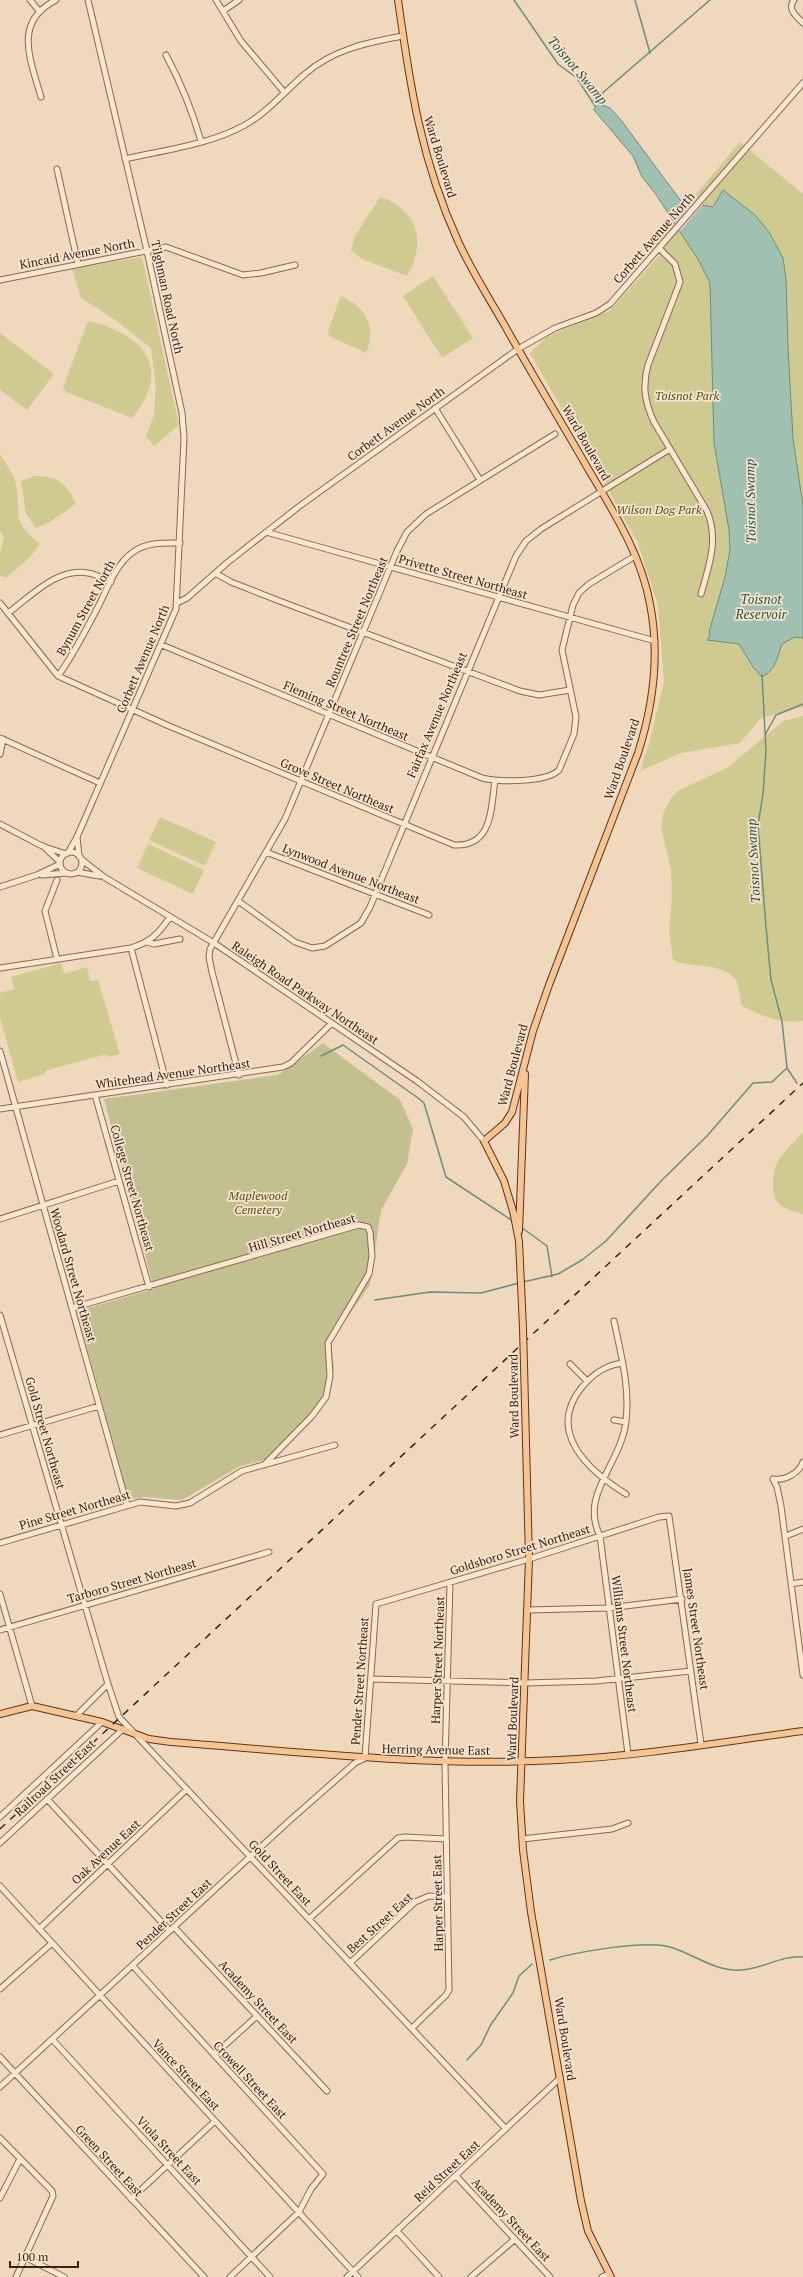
<svg xmlns="http://www.w3.org/2000/svg" width="803" height="2277" font-family="'PT Serif',serif">
  <style>
    .green { fill: #cfcb90 }
    .cemetery { fill: #c3c090 }
    .water { fill: #a0c1b2; stroke: #678f7e }
    .pier { fill: #f0d8bc }
    .lines { fill: none; stroke-linecap: round; stroke-linejoin: round }
    .stream { stroke: #678f7e; stroke-width: 1.5 }
    .minor-casing { stroke: #896754; stroke-width: 7 }
    .major-casing { stroke: #563629; stroke-width: 8 }
    .minor { stroke: #fbe6cf; stroke-width: 5 }
    .major { stroke: #f8c590; stroke-width: 6 }
    .rail { stroke: #37231a; stroke-width: 1.5; stroke-dasharray: 7 7; stroke-linecap: butt }
    .major-bridge-casing { stroke: #563629; stroke-width: 8; stroke-linecap: butt }
    .major-bridge { stroke: #f8c590; stroke-width: 6 }
    .labels { text-anchor: middle; stroke-width: 3.5; stroke-linejoin: round; paint-order: stroke }
    .street-label { font-size: 12px; fill: #37231a; stroke: #f7e3cc }
    .park-label { font-size: 12px; font-style: italic; fill: #515520; stroke: #f7e3cc }
    .water-label { font-size: 13px; font-style: italic; fill: #28584d; stroke: #f7e3cc }
  </style>
  <rect width="100%" height="100%" fill="#f0d8bc"/>
  <!-- green -->
  <path class="green" d="M740 142 803 194V707L761 718 740 743 681 753 640 771 649 744 664 681 658 606 638 543 530 353 548 336 609 311 660 255 651 248Z
    M380 197C418 210 427 243 407 276L362 259 351 250 355 236Z
    M142 257 179 425 154 446 146 436 154 416 156 387 151 348 114 319 81 298 72 269Z
    M433 276 473 338 442 358 403 296Z
    M341 296C366 307 377 327 366 353L329 336 328 331Z
    M88 321C143 333 174 368 132 418L66 392 63 387Z
    M0 333 54 374 27 410 0 390Z
    M0 454C5 463 14 474 16 484 22 517 9 518 40 544L29 558 6 578 0 576V554L4 537 0 531Z
    M35 476C59 476 67 484 76 504L48 523 36 528 26 514 21 481Z
    M803 716V1021C780 1024 762 1016 742 1006 739 998 740 986 735 979 721 961 691 969 673 960L669 929 672 898 671 870 661 827 663 814 671 798 678 791 727 768 783 721Z
    M160 817 216 842 205 866 149 840Z
    M148 844 204 870 193 894 137 868Z
    M61 963 64 974 87 967 90 981 98 980 120 1054 108 1057 107 1054 45 1071V1074L18 1082 0 1018V993L14 989 11 977Z
    M803 1132V1214C781 1209 772 1204 773 1180 774 1174 775 1165 779 1160 785 1150 795 1141 803 1132Z"/>
  <!-- cemetery -->
  <path class="cemetery" d="M323 1043 400 1100 413 1129 407 1164 381 1210 370 1285 331 1341 334 1368 330 1393 315 1415 282 1449 264 1460 238 1467 182 1500 143 1497 129 1500 77 1311 154 1289 104 1099 278 1075Z"/>
  <!-- water -->
  <path class="water" d="M597 103 610 108 621 120 681 201 713 207 723 190 755 215 769 232 783 258 786 279 788 348 793 438 803 506V638L795 637 782 644C777 658 776 670 762 677L753 667 739 644 707 640 710 636 709 632 725 577 730 550 729 530 714 443 710 283 699 261 655 193 642 177 633 156 594 110Z"/>
  <!-- pier -->
  <path class="pier" d="M694 201 703 204 680 231 674 225Z"/>
  <g class="lines">
    <!-- stream -->
    <path class="stream" d="M514 0 558 64 577 78 595 106
      M635 0 650 53
      M592 102 710 0
      M762 675 766 751 763 794 758 825 766 927 771 980 782 1021 787 1068 797 1083
      M765 735 776 715 803 704
      M321 1056 343 1045 418 1098 424 1103 446 1177 513 1221
      M521 1227 547 1246 552 1277
      M523 1282 558 1274 582 1260 606 1241 661 1181 707 1136 753 1083 772 1082 787 1068
      M375 1300 430 1292 481 1293 519 1283
      M550 1960C575 1952 644 1940 670 1947 694 1954 715 1972 741 1970 763 1969 781 1955 803 1957
      M467 2060 481 2045 490 2026 513 1993 519 1976 532 1964"/>
    <defs>
      <path id="minor" d="M30 0 40 12
        M216 0 241 41 284 92
        M794 0C787 9 796 16 803 23
        M223 11 239 0
        M166 55C181 83 192 110 201 141
        M41 97C31 61 12 22 56 0
        M125 159C164 150 209 145 245 125 268 112 285 91 305 74 332 50 368 42 403 36
        M57 169 78 264
        M659 248 675 264 680 282 648 365C642 386 645 403 654 422L707 511C719 539 709 566 701 594
        M0 280 166 247 243 275 261 273 295 265
        M435 408 480 480
        M266 532 655 641
        M215 573 231 582 282 602 520 691 539 695 570 690
        M0 603 58 676 169 726 454 845C493 847 491 808 495 780
        M177 603 187 598 228 562 301 505 518 349 555 328 596 313 610 304 803 83
        M8 613C30 597 57 567 88 573 96 574 103 579 111 582
        M162 645 482 778C499 782 546 783 559 770L574 734 576 717 562 650 573 605 579 593 589 584 635 556
        M58 676C74 654 86 630 99 605 108 587 116 564 133 552 147 542 164 543 180 543
        M0 738 100 783
        M0 754 3 739
        M0 824 42 846 66 854
        M77 837 79 856
        M43 846 60 862
        M266 852 429 915
        M60 863a11 11 0 1 1 22 0a11 11 0 1 1-22 0Z
        M68 853 77 837 176 609 184 438 182 413 147 251 88 0
        M81 859 104 877 214 943 417 1081 464 1117 484 1141
        M77 872 99 876
        M42 875 66 873
        M0 887 37 875 60 864
        M238 901 295 942 312 948 325 946 361 923 370 907 516 556 526 541 541 529 670 449
        M147 942 154 944 180 939
        M131 948 167 1085
        M57 959 45 911 57 880
        M0 968 131 948C151 942 159 933 170 917
        M0 1051 127 1505
        M239 1075 212 972 209 957 210 949 285 819 397 551 407 532 426 514 555 434
        M95 1095 149 1287
        M0 1109 283 1067 291 1063 332 1023
        M0 1219 119 1181
        M72 1308 359 1225 368 1227 370 1232 372 1256 369 1274 328 1343 330 1376 326 1397 312 1416 266 1463
        M0 1315 108 1684 119 1717 506 2129
        M614 1321C621 1355 630 1387 626 1421 621 1465 579 1494 600 1536L628 1754
        M623 1363C605 1365 593 1374 582 1387 545 1432 589 1471 626 1494
        M570 1364 587 1381
        M614 1420 626 1422
        M0 1435 99 1406
        M773 1479 777 1487 781 1506 803 1675
        M773 1479C785 1481 799 1473 803 1462
        M786 1536 803 1529
        M0 1543 140 1502 176 1506 190 1503 242 1471 335 1445
        M791 1584 803 1582
        M0 1594 32 1706
        M527 1610 609 1608 682 1599
        M0 1630 269 1552
        M371 1679 525 1683 596 1681 691 1671
        M77 1715 108 1684
        M47 1799 170 1931
        M0 1817 102 1722
        M522 1839 612 1829 628 1823
        M0 1843 123 1729
        M0 1886 358 2277
        M309 1919 398 1838 405 1837 446 1839
        M174 1927 327 2091
        M39 1929 187 1789
        M350 1963 415 1902 429 1896 447 1897
        M133 1966 323 2174 311 2189 299 2212 230 2277
        M0 1989 51 1944
        M412 2028 446 1995 449 1990 445 1763 450 1583
        M52 2039 270 2277
        M214 2055 257 2016
        M0 2057 204 2277
        M0 2087 288 1822 355 1763 365 1758 376 1604 529 1559 659 1517 669 1516 701 1744
        M0 2138 52 2191 53 2196 16 2277
        M456 2176 550 2277
        M0 2198 20 2159
        M131 2199 215 2121
        M397 2231 439 2277
        M25 2257 64 2277
        M347 2277 560 2078
        M471 2277 515 2239
        M602 2277 609 2274"/>
      <path id="major" d="M398 0C410 86 421 160 458 241 471 270 489 298 505 326 532 374 560 420 587 467 613 511 641 554 650 604 660 655 654 703 638 753L549 985 533 1031 512 1112 505 1123 484 1141 504 1181 513 1211 519 1241 523 1328
        M519 1231 525 1074
        M524 1365 529 1559 520 1801 523 1850 531 1912 581 2201 588 2231 611 2277
        M0 1714 32 1706 102 1722 149 1739 171 1742C301 1752 429 1767 559 1760 641 1756 722 1742 803 1731"/>
    </defs>
    <!-- minor casing -->
    <use href="#minor" class="minor-casing"/>
    <!-- major casing -->
    <use href="#major" class="major-casing"/>
    <!-- minor -->
    <use href="#minor" class="minor"/>
    <!-- major -->
    <use href="#major" class="major"/>
    <!-- rail -->
    <path class="rail" d="M0 1829 803 1083"/>
    <defs>
      <path id="major-bridge" d="M523 1328 524 1365"/>
    </defs>
    <!-- major-bridge casing -->
    <use href="#major-bridge" class="major-bridge-casing"/>
    <!-- major-bridge -->
    <use href="#major-bridge" class="major-bridge"/>
  </g>
  <g class="labels">
    <!-- street labels -->
    <g class="street-label">
      <text transform="translate(440 157) rotate(73)" y="4">Ward Boulevard</text>
      <text transform="translate(654 238) rotate(-49)" y="4">Corbett Avenue North</text>
      <text transform="translate(77 254) rotate(-11)" y="4">Kincaid Avenue North</text>
      <text transform="translate(167 297) rotate(78)" y="4">Tilghman Road North</text>
      <text transform="translate(396 424) rotate(-36)" y="4">Corbett Avenue North</text>
      <text transform="translate(586 443) rotate(60)" y="4">Ward Boulevard</text>
      <text transform="translate(463 577) rotate(16)" y="4">Privette Street Northeast</text>
      <text transform="translate(86 608) rotate(-61)" y="4">Bynum Street North</text>
      <text transform="translate(357 622) rotate(-67)" y="4">Rountree Street Northeast</text>
      <text transform="translate(143 659) rotate(-67)" y="4">Corbett Avenue North</text>
      <text transform="translate(346 711) rotate(23)" y="4">Fleming Street Northeast</text>
      <text transform="translate(437 715) rotate(-67)" y="4">Fairfax Avenue Northeast</text>
      <text transform="translate(622 759) rotate(-71)" y="4">Ward Boulevard</text>
      <text transform="translate(337 786) rotate(23)" y="4">Grove Street Northeast</text>
      <text transform="translate(351 874) rotate(21)" y="4">Lynwood Avenue Northeast</text>
      <text transform="translate(305 993) rotate(34)" y="4">Raleigh Road Parkway Northeast</text>
      <text transform="translate(513 1065) rotate(-75)" y="4">Ward Boulevard</text>
      <text transform="translate(173 1074) rotate(-8)" y="4">Whitehead Avenue Northeast</text>
      <text transform="translate(132 1188) rotate(74)" y="4">College Street Northeast</text>
      <text transform="translate(302 1233) rotate(-16)" y="4">Hill Street Northeast</text>
      <text transform="translate(73 1275) rotate(74)" y="4">Woodard Street Northeast</text>
      <text transform="translate(514 1396) rotate(-91)" y="4">Ward Boulevard</text>
      <text transform="translate(45 1433) rotate(74)" y="4">Gold Street Northeast</text>
      <text transform="translate(75 1510) rotate(-16)" y="4">Pine Street Northeast</text>
      <text transform="translate(520 1550) rotate(-17)" y="4">Goldsboro Street Northeast</text>
      <text transform="translate(132 1581) rotate(-16)" y="4">Tarboro Street Northeast</text>
      <text transform="translate(696 1629) rotate(82)" y="4">James Street Northeast</text>
      <text transform="translate(624 1644) rotate(83)" y="4">Williams Street Northeast</text>
      <text transform="translate(438 1660) rotate(-88)" y="4">Harper Street Northeast</text>
      <text transform="translate(360 1681) rotate(-86)" y="4">Pender Street Northeast</text>
      <text transform="translate(513 1719) rotate(-88)" y="4">Ward Boulevard</text>
      <text transform="translate(436 1750) rotate(1)" y="4">Herring Avenue East</text>
      <text transform="translate(55 1778) rotate(-43)" y="4">Railroad Street East</text>
      <text transform="translate(106 1852) rotate(-43)" y="4">Oak Avenue East</text>
      <text transform="translate(280 1873) rotate(47)" y="4">Gold Street East</text>
      <text transform="translate(438 1903) rotate(-91)" y="4">Harper Street East</text>
      <text transform="translate(174 1914) rotate(-43)" y="4">Pender Street East</text>
      <text transform="translate(380 1923) rotate(-42)" y="4">Best Street East</text>
      <text transform="translate(258 2002) rotate(47)" y="4">Academy Street East</text>
      <text transform="translate(565 2039) rotate(81)" y="4">Ward Boulevard</text>
      <text transform="translate(186 2075) rotate(47)" y="4">Vance Street East</text>
      <text transform="translate(250 2080) rotate(47)" y="4">Crowell Street East</text>
      <text transform="translate(169 2151) rotate(47)" y="4">Viola Street East</text>
      <text transform="translate(109 2161) rotate(47)" y="4">Green Street East</text>
      <text transform="translate(447 2171) rotate(-43)" y="4">Reid Street East</text>
      <text transform="translate(511 2220) rotate(47)" y="4">Academy Street East</text>
    </g>
    <!-- park labels -->
    <g class="park-label">
      <text x="687" y="400">Toisnot Park</text>
      <text x="659" y="514">Wilson Dog Park</text>
      <text x="258" y="1200">Maplewood<tspan x="258" dy="14">Cemetery</tspan></text>
    </g>
    <!-- water labels -->
    <g class="water-label">
      <text transform="translate(578 70) rotate(50)" y="5">Toisnot Swamp</text>
      <text transform="translate(750 501) rotate(-91)" y="5">Toisnot Swamp</text>
      <text x="761" y="604">Toisnot<tspan x="761" dy="15">Reservoir</tspan></text>
      <text transform="translate(753 861) rotate(-93)" y="5">Toisnot Swamp</text>
    </g>
  </g>
  <!-- scale -->
  <path d="M10 2261v6h68v-6" fill="none" stroke="#37231a" stroke-width="2"/>
  <text x="16" y="2261" font-size="12" fill="#37231a" stroke="#f7e3cc" stroke-width="3" paint-order="stroke">100 m</text>
</svg>
